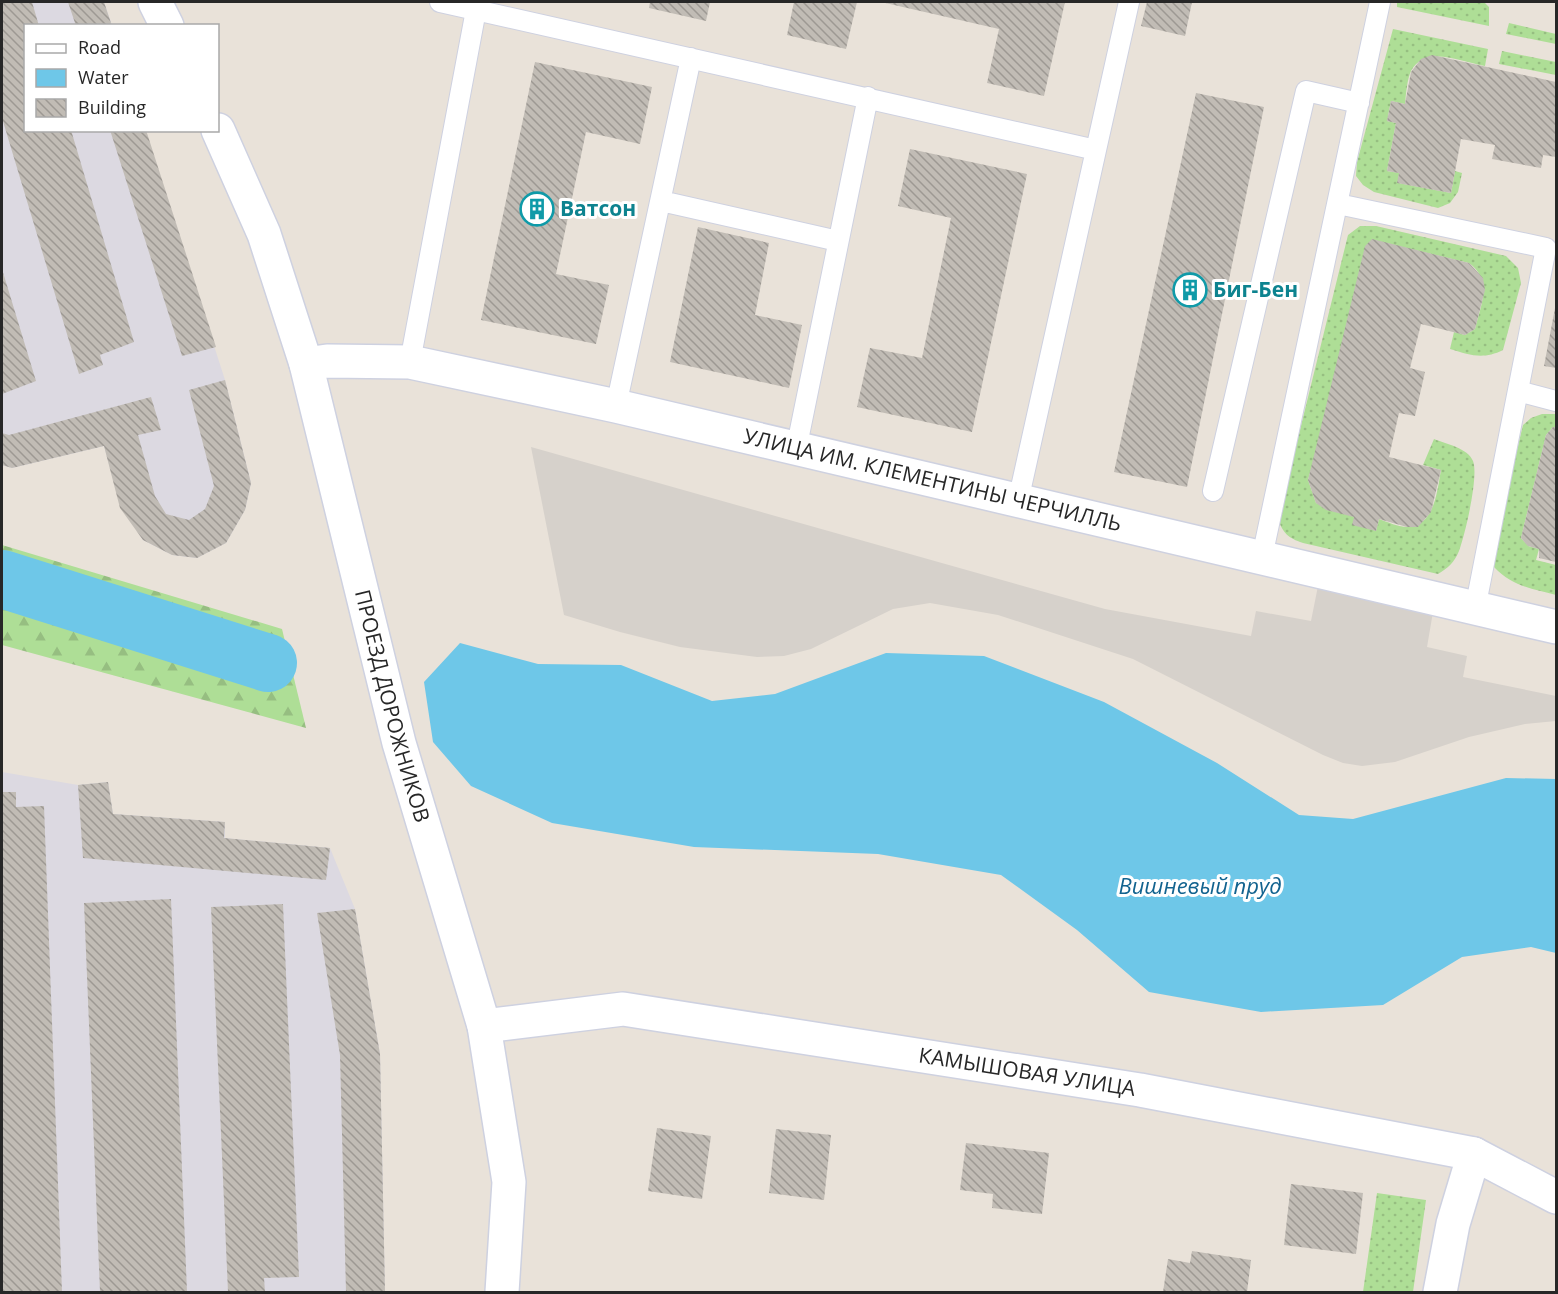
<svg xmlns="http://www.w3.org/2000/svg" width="1558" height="1294" font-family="'Open Sans',sans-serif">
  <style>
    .industrial { fill: #dcd9e1 }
    .grass { fill: url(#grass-dots) }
    .forest { fill: url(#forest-firs) }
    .plaza { fill: #d6d1cb }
    .water { fill: #6ec7e8 }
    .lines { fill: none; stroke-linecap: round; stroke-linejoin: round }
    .river { stroke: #6ec7e8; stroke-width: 58 }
    .building { fill: url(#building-back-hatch) }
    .lane-casing { stroke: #ced1e0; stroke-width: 22 }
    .street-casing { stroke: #ced1e0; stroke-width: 36 }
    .secondary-casing { stroke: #ced1e0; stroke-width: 36 }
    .lane { stroke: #fff; stroke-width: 20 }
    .street { stroke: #fff; stroke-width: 33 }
    .secondary { stroke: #fff; stroke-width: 33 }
    .labels { text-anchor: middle; stroke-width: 6; stroke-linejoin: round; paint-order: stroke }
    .culture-label { font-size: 21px; font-weight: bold; fill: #0d838f; stroke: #fff; text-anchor: start }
    .street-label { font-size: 21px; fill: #272727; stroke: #fff }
    .water-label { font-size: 22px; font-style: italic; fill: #12638f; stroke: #fff }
  </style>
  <defs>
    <pattern id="grass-dots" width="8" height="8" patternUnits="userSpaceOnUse" patternTransform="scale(1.5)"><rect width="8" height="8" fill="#aede96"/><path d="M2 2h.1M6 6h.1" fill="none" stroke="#96be81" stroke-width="1.8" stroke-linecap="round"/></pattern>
    <pattern id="forest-firs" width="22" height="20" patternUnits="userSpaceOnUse" patternTransform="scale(1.5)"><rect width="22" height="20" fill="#aede96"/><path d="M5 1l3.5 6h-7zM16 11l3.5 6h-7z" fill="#96be81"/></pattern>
    <pattern id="building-back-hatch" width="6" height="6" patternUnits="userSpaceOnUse" patternTransform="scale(1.5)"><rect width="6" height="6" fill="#c1bcb5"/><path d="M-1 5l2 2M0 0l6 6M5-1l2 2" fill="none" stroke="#9d9993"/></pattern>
  </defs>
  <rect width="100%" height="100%" fill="#e9e2d9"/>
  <!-- industrial -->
  <path class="industrial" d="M2 2H104L112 25 26 26V130L145 131 225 380 251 483 245 510 226 543 197 558 172 555 143 540 120 504 104 446 12 468 2 465Z
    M2 772 78 785 108 782 113 814 225 822V838L330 848 355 909 380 1054 385 1292H2Z"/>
  <!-- grass -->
  <path class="grass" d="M1397 2H1484L1489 7V26L1397 7Z
    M1509 23 1556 34V44L1506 34Z
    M1393 29 1488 49 1485 66C1462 62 1425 44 1411 71 1407 80 1406 94 1405 104L1391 101 1387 121 1396 123 1387 171 1399 173 1398 183 1451 193 1455 171 1462 173 1458 192 1450 203 1438 208 1374 192 1363 185 1356 176 1357 162Z
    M1502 51 1556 62V75L1499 64Z
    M1360 226H1376L1506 256 1518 268 1521 283 1503 350C1483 360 1470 355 1450 349L1454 332 1465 335 1475 329C1481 304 1493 281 1469 263L1373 240 1308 480 1316 503 1354 517 1376 531 1379 519C1387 522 1399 527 1407 527 1435 526 1437 491 1441 470L1423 465 1434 439C1446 444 1468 448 1473 461 1479 476 1465 535 1459 551 1454 563 1448 568 1438 574L1303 543C1288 538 1283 533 1278 519L1348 235Z
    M1542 414H1556V427H1553L1546 435 1521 538 1528 546 1539 549 1536 560 1556 565V595C1532 589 1512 586 1494 567L1493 550 1523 425 1531 418Z
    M1377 1193 1426 1200 1413 1292H1363Z"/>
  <!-- forest -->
  <path class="forest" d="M2 545 282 629 306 728 2 645Z"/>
  <!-- plaza -->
  <path class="plaza" d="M531 447 1105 609 1251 636 1256 611 1311 621 1318 586 1433 612 1427 647 1467 656 1463 677 1556 696V721L1525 724 1469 737 1395 762 1362 766 1343 763 1323 755 1133 659 998 615 930 603 893 609 811 649 784 656 757 657 680 647 620 632 564 615Z"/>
  <!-- water -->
  <path class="water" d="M460 643 538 664 621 665 712 701 775 694 886 653 984 656 1104 702 1217 763 1299 815 1353 819 1506 778 1556 779V953L1531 947 1462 957 1383 1005 1261 1012 1149 992 1077 930 1001 875 878 854 694 847 552 823 471 786 433 742 424 682Z"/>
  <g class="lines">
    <!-- river -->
    <path class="river" d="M2 579 268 663"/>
  </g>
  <!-- building -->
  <path class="building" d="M2 2H32L39 26H26V130H71L134 342 100 355 103 365 79 374 2 118Z
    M68 2H104L112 26H76Z
    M650 2H710L706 21 649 8Z
    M794 2H857L846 49 787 35Z
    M881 2H1065L1044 96 987 83 999 29Z
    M1147 2H1192L1185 36 1141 26Z
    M1432 55 1556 82V157L1543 155 1541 168 1492 159 1495 145 1461 139 1451 193 1397 183 1399 173 1387 171 1396 123 1387 121 1391 101 1405 104 1411 72 1421 59Z
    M535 62 652 87 640 144 586 132 556 274 609 285 596 344 481 320Z
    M1196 93 1264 107 1187 487 1114 472Z
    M110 130H146L216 347 182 356Z
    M910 149 1027 174 972 432 857 407 870 348 922 358 951 218 898 206Z
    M698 227 769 243 755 315 802 325 789 388 670 362Z
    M1372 239 1469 263 1483 278 1485 290 1475 329 1465 335 1421 324 1410 368 1425 372 1415 416 1399 413 1389 457 1441 470 1431 512 1418 527H1407L1379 519 1376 531 1352 525 1354 517 1326 510 1316 503 1308 480 1365 246Z
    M2 269 36 381 2 394Z
    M1555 308H1556V368L1544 366Z
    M225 380 251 483 245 510 226 543 197 558 172 555 143 540 120 508 104 446 12 468 2 465V433L9 435 151 397 161 430 138 435 155 496 166 514 189 520 205 509 214 486 189 390Z
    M1553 427H1556V562L1539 558V549L1528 546 1521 538 1546 435Z
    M108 782 113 814 225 822 224 838 330 848 326 880 83 858 78 785Z
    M2 792H16V807L44 806 62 1292H2Z
    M171 899 187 1292H100L84 903Z
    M283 904 299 1277 264 1278 265 1292H228L211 907Z
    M355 909 380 1054 385 1292H346L340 1055 317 913Z
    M657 1128 711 1136 702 1199 648 1191Z
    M776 1129 831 1135 824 1200 769 1193Z
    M966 1143 1049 1153 1042 1214 992 1208 993 1194 960 1190Z
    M1291 1184 1363 1193 1356 1254 1284 1245Z
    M1192 1251 1251 1260 1247 1292H1163L1168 1259 1190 1263Z"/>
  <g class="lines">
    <defs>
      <path id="lane" d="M440 2 1096 150 1018 501
        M1096 150 1129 2
        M661 201 838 241
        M1338 204 1546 248 1475 609
        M410 362 476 10
        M1518 391 1556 401
        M616 406 691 58
        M796 450 868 97
        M1213 491 1306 91 1359 103
        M1262 557 1380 2"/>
      <g id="street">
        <path id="s1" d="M306 364 327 361 410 362 616 406 1556 627"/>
        <path id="s2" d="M484 1026 623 1009 1140 1090 1474 1154 1556 1197"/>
        <path d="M1440 1292 1453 1224 1474 1154"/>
      </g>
      <g id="secondary">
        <path d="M155 2 167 26"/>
        <path id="s3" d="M218 130 264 234 306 364 399 743 484 1026 509 1182 502 1292"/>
      </g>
    </defs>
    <!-- lane casing -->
    <use href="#lane" class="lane-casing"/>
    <!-- street casing -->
    <use href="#street" class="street-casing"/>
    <!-- secondary casing -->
    <use href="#secondary" class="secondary-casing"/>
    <!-- lane -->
    <use href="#lane" class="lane"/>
    <!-- street -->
    <use href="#street" class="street"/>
    <!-- secondary -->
    <use href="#secondary" class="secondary"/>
  </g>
  <!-- icons -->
  <defs>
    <symbol id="building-ring" viewBox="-11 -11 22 22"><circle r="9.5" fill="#fff" stroke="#0f9aa8" stroke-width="1.5"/><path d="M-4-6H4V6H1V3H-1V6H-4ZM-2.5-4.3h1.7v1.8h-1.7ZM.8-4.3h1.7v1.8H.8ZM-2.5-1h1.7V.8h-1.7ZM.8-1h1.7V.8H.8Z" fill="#0f9aa8"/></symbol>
  </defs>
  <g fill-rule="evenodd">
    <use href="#building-ring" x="518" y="190" width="38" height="38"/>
    <use href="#building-ring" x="1171" y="271" width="38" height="38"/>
  </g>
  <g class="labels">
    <!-- culture labels -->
    <g class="culture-label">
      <text x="560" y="216">Ватсон</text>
      <text x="1213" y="297">Биг-Бен</text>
    </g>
    <!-- street labels -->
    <g class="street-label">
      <text dy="7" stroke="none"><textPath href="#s1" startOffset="640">УЛИЦА ИМ. КЛЕМЕНТИНЫ ЧЕРЧИЛЛЬ</textPath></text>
      <text dy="7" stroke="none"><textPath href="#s3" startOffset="603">ПРОЕЗД ДОРОЖНИКОВ</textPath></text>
      <text dy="7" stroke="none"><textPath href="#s2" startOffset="549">КАМЫШОВАЯ УЛИЦА</textPath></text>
    </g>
    <!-- water labels -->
    <g class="water-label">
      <text x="1200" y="894">Вишневый пруд</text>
    </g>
  </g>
  <!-- border -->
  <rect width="1558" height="1294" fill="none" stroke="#272727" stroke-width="6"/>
  <!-- legend -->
  <rect x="24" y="24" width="195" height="108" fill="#ffffff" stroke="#a9a9a9" stroke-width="1.5"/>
  <rect x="36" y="44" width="30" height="9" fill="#ffffff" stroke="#a9a9a9" stroke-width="1.5"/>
  <text x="78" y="54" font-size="18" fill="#272727">Road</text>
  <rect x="36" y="69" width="30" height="18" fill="#6ec7e8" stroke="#a9a9a9" stroke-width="1.5"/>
  <text x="78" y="84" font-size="18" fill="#272727">Water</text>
  <rect x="36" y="99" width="30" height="18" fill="url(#building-back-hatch)" stroke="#a9a9a9" stroke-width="1.5"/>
  <text x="78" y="114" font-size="18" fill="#272727">Building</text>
</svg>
